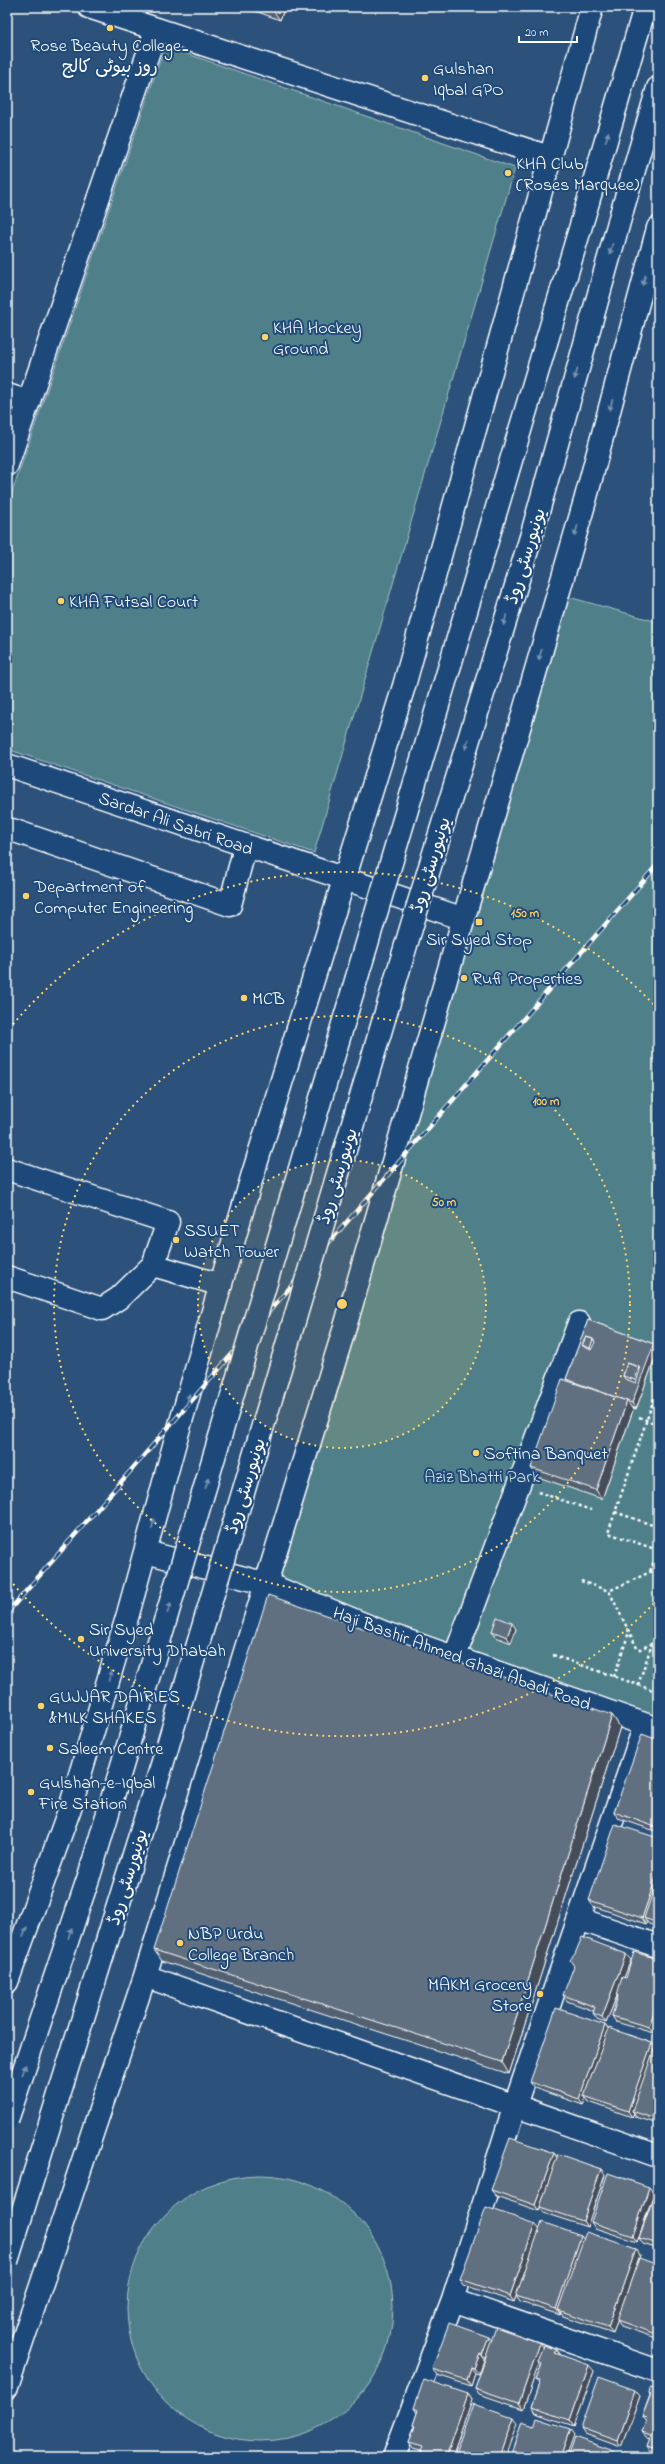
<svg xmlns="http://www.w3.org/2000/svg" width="665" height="2464" font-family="'Indie Flower','Playpen Sans Arabic',sans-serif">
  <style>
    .green { fill: #50808a; stroke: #a8c0c4 }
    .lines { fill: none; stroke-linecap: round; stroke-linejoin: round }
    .minor-casing { stroke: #fff; stroke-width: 25 }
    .major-casing { stroke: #fff; stroke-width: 25 }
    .path { stroke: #fff; stroke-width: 2.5; stroke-dasharray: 3 3; stroke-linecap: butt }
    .minor { stroke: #1f4a7a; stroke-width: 22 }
    .major { stroke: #1f4a7a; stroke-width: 22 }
    .rail-casing { stroke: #fff; stroke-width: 4.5 }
    .rail { stroke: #1f4a7a; stroke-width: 3; stroke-dasharray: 9; stroke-linecap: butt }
    .major-bridge-casing { stroke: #fff; stroke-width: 25; stroke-linecap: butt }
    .major-bridge { stroke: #1f4a7a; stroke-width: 22 }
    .wall { fill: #53606f; stroke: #fff }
    .shaded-wall { fill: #444e5a; stroke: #fff }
    .building { fill: #617081; stroke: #fff; fill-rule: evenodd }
    .oneway { fill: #7992af }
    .ring { fill: none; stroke: #ffd166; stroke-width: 2; stroke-dasharray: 2 4 }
    .poi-dot { fill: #ffd166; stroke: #1f4a7a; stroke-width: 1.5 }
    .labels { text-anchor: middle; stroke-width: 4; stroke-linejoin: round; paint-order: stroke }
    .poi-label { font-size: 18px; fill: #fff; stroke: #1f4a7a; text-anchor: start }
    .street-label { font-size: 18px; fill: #fff; stroke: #1f4a7a }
    .park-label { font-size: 18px; fill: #d3dfe2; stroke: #1f4a7a }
    .centre { fill: #ffd166; stroke: #1f4a7a; stroke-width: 2 }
    .ring-label { font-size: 12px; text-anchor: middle; font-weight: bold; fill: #ffd166; stroke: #1f4a7a; stroke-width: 4; stroke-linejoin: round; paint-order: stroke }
  </style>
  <rect width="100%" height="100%" fill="#2c527b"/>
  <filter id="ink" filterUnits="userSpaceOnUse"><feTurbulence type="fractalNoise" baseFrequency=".025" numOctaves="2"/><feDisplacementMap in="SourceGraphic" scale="8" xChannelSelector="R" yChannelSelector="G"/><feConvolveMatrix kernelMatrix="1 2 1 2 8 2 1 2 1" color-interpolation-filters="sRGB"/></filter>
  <g filter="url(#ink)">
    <!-- green -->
    <path class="green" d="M165 46 515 168 314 853 7 749V507Z
      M558 594 658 622V1726L267 1587Z
      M127 2308a133 133 0 1 1 266 0a133 133 0 1 1-266 0Z"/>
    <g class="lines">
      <defs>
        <path id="minor" d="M89 7 549 157
          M7 395 29 402
          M7 465 156 30
          M7 765 464 919
          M12 830 230 905 245 847
          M7 1169 168 1222 153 1265
          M7 1277 102 1309 119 1298 153 1265 221 1285
          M146 1552 267 1584 385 1633 658 1729
          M455 1656 579 1323
          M579 1919 658 1946
          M145 1976 658 2156
          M7 1982 70 1808 128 1614 175 1442 252 1177 404 686 592 7
          M453 2300 658 2371
          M7 2387 145 1976 345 1327 585 501 658 228
          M394 2457 453 2300 515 2105 645 1725"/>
        <path id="major" d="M588 202 645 7
          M622 211 658 88"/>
      </defs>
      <!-- minor casing -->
      <use href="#minor" class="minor-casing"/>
      <!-- major casing -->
      <use href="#major" class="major-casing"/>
      <!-- path -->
      <path class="path" d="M658 1387 608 1533 658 1550
        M639 1417 654 1423
        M658 1421 654 1423 658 1431
        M538 1492 591 1510
        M615 1512 658 1527
        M658 1570 650 1572 609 1591 638 1650 658 1641
        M650 1571 658 1551
        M581 1581 609 1591
        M553 1655 658 1692
        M614 1677 629 1632
        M638 1685 652 1644"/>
      <!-- minor -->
      <use href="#minor" class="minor"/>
      <!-- major -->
      <use href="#major" class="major"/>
      <defs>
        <path id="rail" d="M7 1613 658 864"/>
      </defs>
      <!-- rail casing -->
      <use href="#rail" class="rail-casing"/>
      <!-- rail -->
      <use href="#rail" class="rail"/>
      <defs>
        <path id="major-bridge" d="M7 2120 90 1873 588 202
          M7 2261 162 1765 412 925 531 537 622 211"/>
      </defs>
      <!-- major-bridge casing -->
      <use href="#major-bridge" class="major-bridge-casing"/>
      <!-- major-bridge -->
      <use href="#major-bridge" class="major-bridge"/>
    </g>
    <!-- wall -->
    <path class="wall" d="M244 7H285L280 20Z
      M588 1320 654 1344 658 1350 636 1409 631 1407 633 1410 602 1499 538 1477 531 1468 568 1381 566 1379Z
      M516 1629 511 1643 496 1637 492 1631Z
      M612 1715 620 1727 509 2074 162 1961 154 1950Z
      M658 1740V1832L618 1818 614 1812Z
      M658 1838V1927L649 1924 647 1922 646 1924 593 1906 589 1900Z
      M631 1960 624 1977 653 2033 616 2022 612 2016 618 1997 617 1996 606 2023 597 2019 593 2013 594 2011 567 2001 563 1995Z
      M605 2025 608 2029 652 2043 655 2047 658 2041V2124L636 2117 634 2113 632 2117 589 2102 586 2098 583 2105 534 2088 530 2082Z
      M554 2153 557 2157 601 2169 605 2175 587 2227 544 2213 540 2208 539 2211 496 2196 491 2190Z
      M649 2187 654 2193 637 2242 595 2228 591 2222Z
      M658 2188V2249L643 2244 639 2238Z
      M535 2224 539 2230 581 2236 583 2239 636 2249 640 2255 613 2333 563 2316 561 2313 560 2315 520 2302 516 2296 514 2302 464 2285 460 2279Z
      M658 2265V2339L621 2326 617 2320Z
      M492 2341 543 2347 557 2350 561 2355 594 2371 574 2426 535 2413 531 2407 539 2384 536 2380 541 2367 539 2364 523 2409 479 2394 475 2388 485 2360H484L479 2374 475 2373 471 2386 437 2375 432 2369Z
      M658 2390V2453L651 2451 647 2445 650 2438 647 2437 642 2431 646 2422 642 2417 650 2395 649 2393Z
      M468 2394 472 2400 452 2457H422L420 2454 421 2451 413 2449 409 2443 414 2427 413 2425 417 2413 414 2408Z
      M640 2396 621 2447 585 2434 581 2428Z"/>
    <!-- shaded-wall -->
    <path class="shaded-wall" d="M273 7H285L280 20 272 9Z
      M593 1339 599 1348 596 1356 590 1348Z
      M654 1344 658 1350 636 1409 632 1403 638 1385 635 1380 639 1367Z
      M627 1401 633 1410 602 1499 596 1490Z
      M512 1623 516 1629 511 1643 507 1637Z
      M612 1715 620 1727 509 2074 502 2062Z
      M658 1871V1889L644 1918 647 1922 646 1924 642 1918Z
      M626 1954 631 1960 606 2023 602 2017Z
      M658 1999V2018L653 2033 649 2027Z
      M605 2025 609 2031 584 2096 586 2098 583 2105 579 2099Z
      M652 2043 656 2049 632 2111 634 2113 632 2117 628 2111Z
      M554 2153 558 2159 540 2207V2208L539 2211 535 2205Z
      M601 2169 605 2175 587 2227 583 2221Z
      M649 2187 654 2193 637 2242 633 2236Z
      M535 2224 540 2230 514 2302 510 2296Z
      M581 2236 586 2242 558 2310 561 2313 560 2315 556 2309Z
      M636 2249 640 2255 613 2333 608 2327Z
      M489 2337 493 2343 487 2361 482 2355Z
      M540 2343 545 2349 538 2362 539 2364 523 2409 519 2403Z
      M557 2350 561 2356 555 2353Z
      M480 2354 484 2360 479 2374 474 2368Z
      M589 2365 594 2371 574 2426 570 2420Z
      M471 2367 475 2373 471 2386 467 2380Z
      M635 2390 640 2396 621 2447 617 2441Z
      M468 2394 472 2400 452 2457H446Z
      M513 2418 517 2424 505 2457H499Z
      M570 2429 574 2435 566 2457H560Z
      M612 2450 616 2456V2457H610Z"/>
    <!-- building -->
    <path class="building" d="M267 7H273L272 9Z
      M588 1320 654 1344 632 1403 566 1379ZM586 1337 593 1339 595 1342 591 1350 584 1347 582 1345ZM627 1363 639 1367 640 1370 636 1383 625 1379 623 1376Z
      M586 1337 593 1339 590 1348 582 1345Z
      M627 1363 639 1367 635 1380 623 1376Z
      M562 1379 627 1401 596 1490 531 1468Z
      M268 1595 612 1715 502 2062 154 1950Z
      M497 1617 512 1623 507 1637 492 1631Z
      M642 1734 658 1740V1828L614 1812Z
      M615 1824 658 1838V1871L642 1918 589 1900Z
      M658 1877V1923L644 1918Z
      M582 1937 626 1954 602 2017 593 2013 595 2007 563 1995 574 1966 570 1960 575 1954Z
      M634 1952 658 1959V1999L649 2027 612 2016 618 1996 617 1995 622 1977 626 1978Z
      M556 2008 605 2025 579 2099 530 2082Z
      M609 2028 652 2043 628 2111 584 2096Z
      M657 2041H658V2120L632 2111Z
      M510 2138 554 2153 535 2205 491 2190Z
      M558 2154 601 2169 583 2221 540 2207Z
      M608 2173 649 2187 633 2236 591 2222Z
      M657 2187 658 2188V2244L639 2238Z
      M486 2207 535 2224 510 2296 460 2279Z
      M542 2222 581 2236 556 2309 516 2296Z
      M586 2232 636 2249 608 2327 558 2310Z
      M639 2258 658 2265V2335L617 2320Z
      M449 2323 489 2337 482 2355 480 2354 474 2368 471 2367 467 2380 432 2369Z
      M496 2327 540 2343 519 2403 475 2388Z
      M544 2345 557 2350 555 2353 589 2365 570 2420 531 2407 540 2381 536 2380 542 2364 538 2362Z
      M599 2377 635 2390 617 2441 581 2428Z
      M424 2379 468 2394 446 2457H428L420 2454 423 2447 409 2443 415 2426 413 2425 418 2410 414 2408Z
      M650 2388 658 2390V2448L647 2445 651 2434 642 2431 647 2418 642 2417 651 2394 649 2393Z
      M473 2404 513 2418 499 2457H454Z
      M537 2418 570 2429 560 2457H510L522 2422 534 2426Z
      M575 2437 612 2450 610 2457H568Z
      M625 2452 640 2457H623Z"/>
    <!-- one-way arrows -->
    <defs><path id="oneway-solid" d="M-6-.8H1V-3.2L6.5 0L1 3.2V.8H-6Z"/></defs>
    <g class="oneway">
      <use href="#oneway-solid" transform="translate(607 137) rotate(-74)"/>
      <use href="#oneway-solid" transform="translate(611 249) rotate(106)"/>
      <use href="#oneway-solid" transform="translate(644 280) rotate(105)"/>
      <use href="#oneway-solid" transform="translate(576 374) rotate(106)"/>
      <use href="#oneway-solid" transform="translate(611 405) rotate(105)"/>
      <use href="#oneway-solid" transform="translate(576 531) rotate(106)"/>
      <use href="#oneway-solid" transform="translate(505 620) rotate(107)"/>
      <use href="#oneway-solid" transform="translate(540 655) rotate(106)"/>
      <use href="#oneway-solid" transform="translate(467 744) rotate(107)"/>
      <use href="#oneway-solid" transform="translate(188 1399) rotate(-74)"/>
      <use href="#oneway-solid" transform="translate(207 1483) rotate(-73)"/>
      <use href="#oneway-solid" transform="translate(153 1524) rotate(-75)"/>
      <use href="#oneway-solid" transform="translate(169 1608) rotate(-73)"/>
      <use href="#oneway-solid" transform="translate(110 1676) rotate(-73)"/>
      <use href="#oneway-solid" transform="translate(25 1932) rotate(-70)"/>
      <use href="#oneway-solid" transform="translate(70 1933) rotate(-71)"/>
      <use href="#oneway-solid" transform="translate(24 2070) rotate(-71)"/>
    </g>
  </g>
  <!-- distance rings -->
  <circle cx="342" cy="1304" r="144" fill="#ffd166" fill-opacity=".12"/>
  <g class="ring">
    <circle cx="342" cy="1304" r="144"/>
    <circle cx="342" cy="1304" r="288"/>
    <path d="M658 1599A432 432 0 0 1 9 1579M9 1029A432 432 0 0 1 658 1009"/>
  </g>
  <!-- markers -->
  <g class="poi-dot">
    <circle cx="110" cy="28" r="4"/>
    <circle cx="425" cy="78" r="4"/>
    <circle cx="508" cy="173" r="4"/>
    <circle cx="265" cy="337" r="4"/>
    <circle cx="61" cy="601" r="4"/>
    <circle cx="26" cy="896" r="4"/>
    <rect x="475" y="918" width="8" height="8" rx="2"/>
    <circle cx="464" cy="978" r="4"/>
    <circle cx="244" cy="998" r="4"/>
    <circle cx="176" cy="1240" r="4"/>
    <circle cx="476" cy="1453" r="4"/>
    <circle cx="81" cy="1639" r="4"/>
    <circle cx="41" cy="1706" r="4"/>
    <circle cx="50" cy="1748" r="4"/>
    <circle cx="31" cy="1792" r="4"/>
    <circle cx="180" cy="1943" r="4"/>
    <circle cx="540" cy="1994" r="4"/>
  </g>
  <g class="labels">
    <!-- poi labels -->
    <g class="poi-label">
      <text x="110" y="51" text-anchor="middle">Rose Beauty College۔<tspan x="110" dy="21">روز بیوٹی کالج</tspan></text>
      <text x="433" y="74">Gulshan<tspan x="433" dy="21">Iqbal GPO</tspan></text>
      <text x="516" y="169">KHA Club<tspan x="516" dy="21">(Roses Marquee)</tspan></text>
      <text x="273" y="333">KHA Hockey<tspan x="273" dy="21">Ground</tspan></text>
      <text x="69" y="607">KHA Futsal Court</text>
      <text x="34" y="892">Department of<tspan x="34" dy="21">Computer Engineering</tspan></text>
      <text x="479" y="945" text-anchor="middle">Sir Syed Stop</text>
      <text x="472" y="984">Rufi Properties</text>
      <text x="252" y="1004">MCB</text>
      <text x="184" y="1236">SSUET<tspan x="184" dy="21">Watch Tower</tspan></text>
      <text x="484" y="1459">Softina Banquet</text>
      <text x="89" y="1635">Sir Syed<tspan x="89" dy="21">University Dhabah</tspan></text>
      <text x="49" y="1702">GUJJAR DAIRIES<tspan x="49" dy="21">&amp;MILK SHAKES</tspan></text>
      <text x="58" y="1754">Saleem Centre</text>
      <text x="39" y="1788">Gulshan-e-Iqbal<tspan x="39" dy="21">Fire Station</tspan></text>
      <text x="188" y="1939">NBP Urdu<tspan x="188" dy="21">College Branch</tspan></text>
      <text x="532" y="1990" text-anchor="end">MAKM Grocery<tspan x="532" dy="21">Store</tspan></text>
    </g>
    <!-- street labels -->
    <g class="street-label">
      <text transform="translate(525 556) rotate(-73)" y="6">یونیورسٹی روڈ</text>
      <text transform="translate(176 823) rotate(19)" y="6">Sardar Ali Sabri Road</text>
      <text transform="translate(430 865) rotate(-73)" y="6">یونیورسٹی روڈ</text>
      <text transform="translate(337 1176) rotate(-73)" y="6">یونیورسٹی روڈ</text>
      <text transform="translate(245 1486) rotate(-73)" y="6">یونیورسٹی روڈ</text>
      <text transform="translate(462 1658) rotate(20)" y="6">Haji Bashir Ahmed Ghazi Abadi Road</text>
      <text transform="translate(127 1877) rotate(-73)" y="6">یونیورسٹی روڈ</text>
    </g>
    <!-- park labels -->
    <g class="park-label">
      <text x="482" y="1482">Aziz Bhatti Park</text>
    </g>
  </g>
  <circle cx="342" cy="1304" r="6" class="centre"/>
  <g class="ring-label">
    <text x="525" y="917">150 m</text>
    <text x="546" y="1105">100 m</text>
    <text x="444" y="1206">50 m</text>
  </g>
  <!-- margin -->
  <rect width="665" height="2464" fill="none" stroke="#1f4a7a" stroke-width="24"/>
  <rect x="12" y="12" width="641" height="2440" fill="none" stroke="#fff" stroke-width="1.5" filter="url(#ink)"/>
  <!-- scale -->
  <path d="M519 36v6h58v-6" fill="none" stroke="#ffffff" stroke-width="2"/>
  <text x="525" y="36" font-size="12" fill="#ffffff" stroke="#1f4a7a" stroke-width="3" paint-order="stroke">20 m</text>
</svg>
